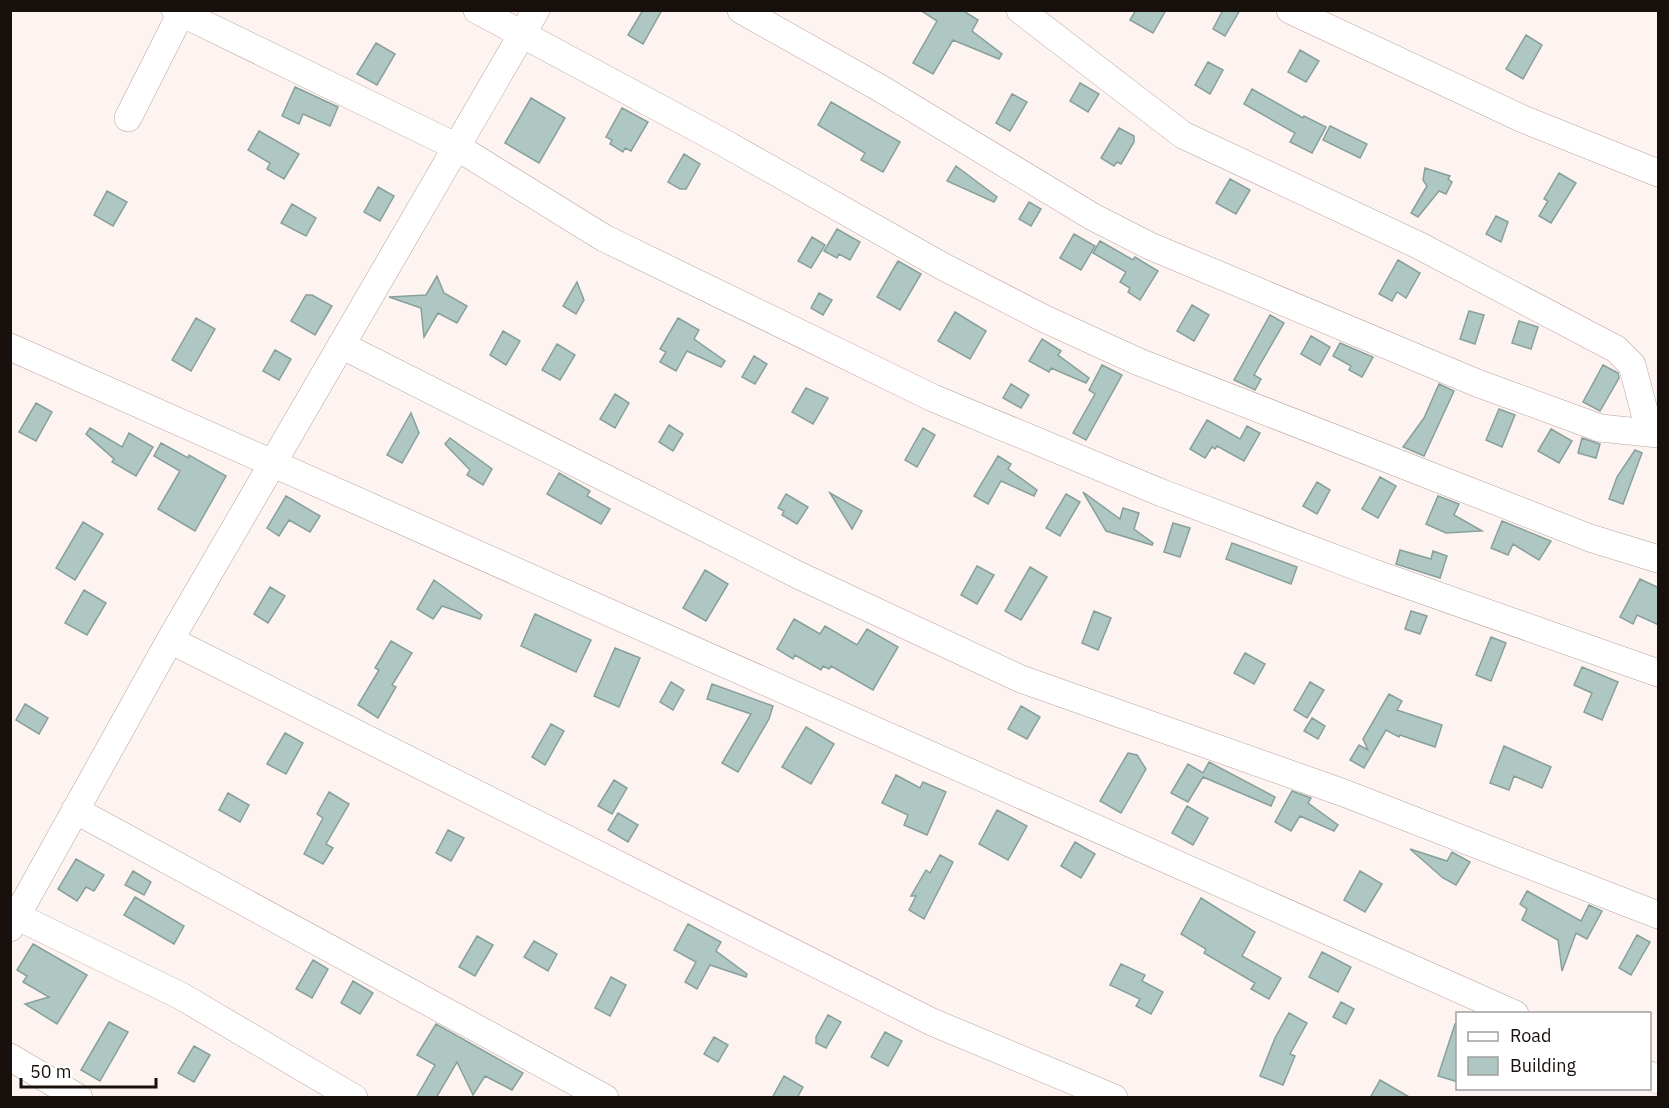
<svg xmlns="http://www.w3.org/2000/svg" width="1669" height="1108" font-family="'IBM Plex Sans',sans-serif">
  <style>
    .building { fill: #afc7c2; stroke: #88a09b; stroke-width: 1.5 }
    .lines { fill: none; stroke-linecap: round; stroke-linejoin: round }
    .minor-casing { stroke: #b9a39c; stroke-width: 28 }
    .minor { stroke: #fff; stroke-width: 27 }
  </style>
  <rect width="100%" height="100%" fill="#fdf3f0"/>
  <!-- building -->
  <path class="building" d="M643 10H662L643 44 628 35Z
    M920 10H962L978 20 972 31 1002 54 999 59 953 40 933 74 913 63 937 21Z
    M1136 10H1166L1153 33 1130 20Z
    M1223 10H1240L1225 36 1213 29Z
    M1526 35 1542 45 1523 79 1506 69Z
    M376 43 395 54 377 85 357 74Z
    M1300 50 1319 61 1306 82 1288 72Z
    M1208 62 1223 70 1210 94 1195 85Z
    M1080 83 1099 94 1088 112 1070 101Z
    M295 87 338 107 330 126 303 114 299 124 282 116Z
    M1252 89 1303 118 1304 116 1326 127 1312 153 1290 142 1295 133 1244 104Z
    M1012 94 1027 102 1010 131 996 123Z
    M531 98 565 118 539 163 505 143Z
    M831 102 900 142 883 172 861 160 865 153 818 125Z
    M622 108 648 122 631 151 625 148 623 152 610 144 612 140 606 137Z
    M1330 126 1367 144 1360 158 1323 140Z
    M1119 128 1134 136V142L1121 164 1117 162 1114 166 1101 158Z
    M259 131 299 154 284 179 267 169 270 163 248 150Z
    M684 154 700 164 686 189H680L668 182Z
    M956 166 997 197 994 202 947 181Z
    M1425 168 1450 176 1448 179 1452 182 1446 194 1439 191 1418 217 1411 213 1427 186 1423 180Z
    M1559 173 1576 183 1551 223 1539 216 1548 201 1544 199Z
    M1230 179 1250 190 1236 214 1216 203Z
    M378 187 394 196 380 221 364 212Z
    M107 191 127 202 113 226 94 215Z
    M1029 202 1041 209 1031 226 1019 219Z
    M292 204 316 218 306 236 281 223Z
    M1496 216 1508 222 1501 242 1486 234Z
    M837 229 860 242 850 260 839 254 837 258 824 251Z
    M1074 234 1095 246 1081 270 1060 258Z
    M812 237 825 245 811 268 798 261Z
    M1100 241 1133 260 1135 257 1158 271 1140 300 1128 292 1130 288 1120 282 1126 272 1093 253Z
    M1398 260 1420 273 1406 298 1397 292 1392 301 1379 294Z
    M898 261 921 274 900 310 877 297Z
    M437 276 444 293 467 306 457 323 438 313 424 337 421 308 389 297 426 295Z
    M577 282 584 300 576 314 563 306Z
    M819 293 832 300 823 315 811 308Z
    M306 295H312L332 306 315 335 291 321Z
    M1192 305 1209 315 1194 341 1177 331Z
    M1469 311 1484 315 1475 344 1460 339Z
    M955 312 986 331 970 359 938 341Z
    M1270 315 1284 323 1254 375 1261 379 1255 390 1234 380Z
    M196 318 215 329 191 371 172 360Z
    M678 318 699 330 694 339 725 361 721 367 687 351 676 371 660 362 666 352 660 349Z
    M1519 321 1538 327 1531 349 1512 343Z
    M503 331 520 341 506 365 490 355Z
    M1311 336 1330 347 1320 365 1301 354Z
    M1042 339 1061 351 1058 355 1089 378 1086 383 1051 368 1049 372 1029 361Z
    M1340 343 1373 357 1362 377 1349 370 1351 366 1333 356Z
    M557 344 575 355 560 380 542 370Z
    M275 350 291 359 279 380 263 371Z
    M754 356 767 364 755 384 742 377Z
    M1102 365 1122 375 1086 440 1073 433 1095 394 1089 390Z
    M1603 365 1618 373 1619 378 1600 411 1583 402Z
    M1011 384 1029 395 1021 408 1003 398Z
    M1439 384 1454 391 1424 456 1403 447 1424 418Z
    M806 388 828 398 813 424 792 412Z
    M615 394 629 403 615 428 600 419Z
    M36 403 52 412 36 441 19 432Z
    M1499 409 1515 415 1502 447 1486 440Z
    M411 413 419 433 402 463 387 455Z
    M1207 420 1240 439 1247 426 1260 433 1244 461 1217 446 1215 449 1212 447 1205 458 1190 449Z
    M669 425 683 434 673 451 659 442Z
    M90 428 122 447 129 433 153 447 136 476 112 462 114 459 86 434Z
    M923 428 935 435 917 467 905 460Z
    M1551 429 1572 441 1559 463 1538 451Z
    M450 438 492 469 483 485 467 475 470 470 445 444Z
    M1582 438 1600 444 1596 458 1578 453Z
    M161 443 188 458 189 455 226 476 195 531 158 509 180 471 154 456Z
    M1635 450 1642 453 1623 504 1609 499 1617 477Z
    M998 456 1011 464 1008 469 1037 490 1034 496 1001 481 988 504 974 496Z
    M559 473 590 491 587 496 610 509 601 524 547 494Z
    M1380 477 1396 486 1378 518 1362 509Z
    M1317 482 1330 490 1317 514 1303 506Z
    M1083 492 1120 519 1123 508 1139 513 1134 529 1153 543 1152 545 1106 531Z
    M830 493 862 511 852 529Z
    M786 494 808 507 797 524 782 515 784 511 778 508Z
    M1066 494 1080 502 1060 536 1046 528Z
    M286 496 320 516 310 532 289 520 279 536 267 528Z
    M1438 496 1459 504 1454 515 1482 531 1446 533 1426 524Z
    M1502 521 1551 541 1539 560 1513 544 1508 555 1491 548Z
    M83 522 103 534 75 580 56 568Z
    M1173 523 1190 528 1180 557 1164 552Z
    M1232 543 1297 567 1291 584 1226 559Z
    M1400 550 1431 559 1433 551 1447 556 1440 578 1396 564Z
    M977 566 994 575 977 604 961 595Z
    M1030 567 1047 577 1021 620 1005 611Z
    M705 570 728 584 706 621 683 608Z
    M1640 579 1659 588V625L1637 615 1633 624 1620 617Z
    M434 580 482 615 480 619 442 606 433 619 417 609Z
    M270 587 285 596 268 623 254 614Z
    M84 590 106 603 87 635 65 623Z
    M1094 611 1111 618 1098 650 1082 643Z
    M1411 611 1427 616 1420 634 1405 629Z
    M535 614 591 640 576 672 521 646Z
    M794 619 820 634 825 626 857 645 867 629 898 647 873 690 831 666 829 669 823 666 821 670 795 655 793 659 777 649Z
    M1491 637 1506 643 1491 681 1476 675Z
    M391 641 412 653 392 685 396 687 378 718 358 705 379 670 375 668Z
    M615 648 640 658 619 707 594 696Z
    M1245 653 1265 664 1254 684 1234 673Z
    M1582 667 1618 682 1602 720 1584 712 1592 693 1574 685Z
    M671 682 684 690 673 710 660 702Z
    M1310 682 1324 690 1307 718 1294 710Z
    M712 684 773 706 769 719 738 772 722 763 751 714 707 699Z
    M1389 694 1402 701 1397 710 1442 725 1435 747 1400 735 1399 737 1386 730 1364 768 1350 760 1359 745 1368 750 1363 739Z
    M25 704 48 718 39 734 16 720Z
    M1021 706 1040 717 1027 739 1008 729Z
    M1312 718 1325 726 1318 739 1304 731Z
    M551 724 564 731 545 765 532 757Z
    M806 727 834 744 811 784 782 767Z
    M285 733 303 743 286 774 267 764Z
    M1504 746 1551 767 1542 788 1514 776 1509 790 1490 783Z
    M1128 753 1137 755 1146 769 1121 813 1100 801Z
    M1209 762 1275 797 1271 806 1203 777 1188 802 1171 793 1188 764 1203 773Z
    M896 775 920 788 923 782 946 792 927 835 904 825 908 815 882 803Z
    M614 780 627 788 612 814 598 806Z
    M1292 791 1311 798 1308 803 1338 825 1334 831 1300 816 1291 831 1275 822Z
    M329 792 349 804 326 844 333 848 323 864 304 854 323 818 317 814Z
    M228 793 249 805 240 822 219 810Z
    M1187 806 1208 818 1193 845 1172 833Z
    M997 810 1027 826 1008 860 979 844Z
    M618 813 638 825 628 842 608 830Z
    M448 830 464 838 451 861 436 853Z
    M1075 842 1095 854 1081 878 1061 866Z
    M1410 849 1447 861 1452 852 1470 862 1456 885 1443 878Z
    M940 855 953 862 924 919 909 910 916 896H911L926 870 930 873Z
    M76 859 104 875 94 891 86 887 77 901 58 889Z
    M133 871 151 882 144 895 125 885Z
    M1360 871 1382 884 1365 912 1344 900Z
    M1527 891 1581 921 1589 905 1602 911 1587 939 1576 933 1562 971 1558 940 1522 920 1527 909 1520 904Z
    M135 897 184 926 174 944 124 915Z
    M1201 898 1255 932 1242 956 1281 978 1269 999 1251 989 1255 983 1204 953 1206 949 1181 934Z
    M688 924 721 942 716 951 747 974 746 977 710 965 697 989 685 982 696 962 674 950Z
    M1637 935 1650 942 1631 975 1619 968Z
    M477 936 493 945 475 976 459 967Z
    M534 941 557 954 548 971 524 957Z
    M33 944 87 975 57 1024 25 1004 49 997 23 982 27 976 17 970Z
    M1322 952 1351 967 1338 992 1309 977Z
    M313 960 328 969 312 998 296 989Z
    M1121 964 1145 975 1142 981 1163 992 1151 1014 1136 1006 1140 999 1110 985Z
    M611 977 626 985 610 1016 595 1008Z
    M353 981 373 993 360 1014 341 1003Z
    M1341 1002 1354 1009 1346 1024 1333 1017Z
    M1289 1013 1307 1023 1290 1054 1295 1056 1283 1085 1260 1076 1275 1038Z
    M828 1015 841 1022 826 1048 816 1043V1037Z
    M109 1022 128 1032 100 1081 81 1070Z
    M436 1024 523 1073 512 1090 485 1076 473 1095 457 1062 436 1098H416L435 1065 417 1055Z
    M1455 1024H1458V1082L1438 1076Z
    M885 1032 902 1041 888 1066 871 1057Z
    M714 1037 728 1045 718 1062 704 1054Z
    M194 1046 210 1055 194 1082 178 1073Z
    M784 1076 803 1087 797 1098H772Z
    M1380 1080 1411 1098H1370Z"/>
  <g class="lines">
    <defs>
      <path id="minor" d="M175 10 457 147 604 238 933 398 1162 493 1371 572 1658 673
        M477 10 719 140 942 266 1045 319 1139 362 1590 538 1658 559
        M741 10 878 87 1093 217 1150 246 1477 383 1600 428 1658 434
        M1020 10 1183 135 1420 246 1616 349 1632 365 1650 433
        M1290 10 1523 119 1658 173
        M128 118 181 13
        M341 345 800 576 1021 679 1344 793 1658 915
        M10 347 1515 1014
        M170 640 932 1022 1114 1098
        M75 810 605 1098
        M10 913 181 996 354 1098
        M10 928 170 640 536 10
        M10 1057 79 1098
        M1650 1075 1658 1080"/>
    </defs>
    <!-- minor casing -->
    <use href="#minor" class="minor-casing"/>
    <!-- minor -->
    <use href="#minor" class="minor"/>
  </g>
  <!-- border -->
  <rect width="1669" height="1108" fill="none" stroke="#18100d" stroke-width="24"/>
  <!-- legend -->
  <rect x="1456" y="1012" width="195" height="78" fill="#ffffff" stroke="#a39f9e" stroke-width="1.5"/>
  <rect x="1468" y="1032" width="30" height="9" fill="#ffffff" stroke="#a39f9e" stroke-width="1.5"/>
  <text x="1510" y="1042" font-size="18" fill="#18100d">Road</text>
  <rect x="1468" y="1057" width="30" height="18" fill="#afc7c2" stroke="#a39f9e" stroke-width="1.5"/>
  <text x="1510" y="1072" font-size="18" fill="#18100d">Building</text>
  <!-- scale -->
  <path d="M21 1078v9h135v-9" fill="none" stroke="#18100d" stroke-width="3"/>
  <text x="30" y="1078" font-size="18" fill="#18100d" stroke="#ffffff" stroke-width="4.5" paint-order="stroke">50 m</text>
</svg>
